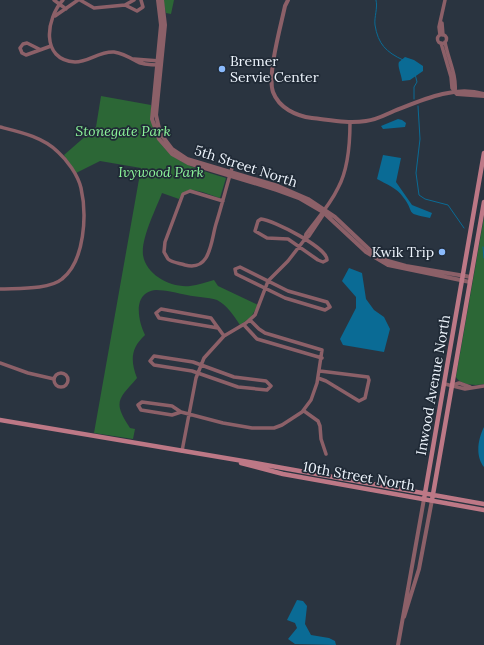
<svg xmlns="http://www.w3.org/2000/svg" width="484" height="645" font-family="Lora,serif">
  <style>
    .green { fill: #2c6736 }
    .water { fill: #0a6b95 }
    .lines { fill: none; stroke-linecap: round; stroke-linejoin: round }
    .stream { stroke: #0a6b95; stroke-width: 1 }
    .minor { stroke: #8c6068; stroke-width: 3.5 }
    .tertiary { stroke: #8c6068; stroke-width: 4 }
    .secondary { stroke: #bd7886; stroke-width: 4.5 }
    .poi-dot { fill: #8abafc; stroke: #202a36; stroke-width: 1.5 }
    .labels { text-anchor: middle; stroke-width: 3.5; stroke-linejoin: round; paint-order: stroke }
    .poi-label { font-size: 14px; fill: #edf4fc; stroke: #202a36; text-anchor: start }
    .park-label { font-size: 14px; font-style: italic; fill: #8cf59a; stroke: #202a36 }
    .street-label { font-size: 14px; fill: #edf4fc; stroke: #202a36 }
  </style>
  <rect width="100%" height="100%" fill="#2a3440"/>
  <!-- green -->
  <path class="green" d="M163 0H174L171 14 166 13Z
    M101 96 151 105C150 155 185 166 226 178L220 198C206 194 186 182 179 199L162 193C156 209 141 238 143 255 146 275 171 288 190 286 198 285 206 282 214 280L218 286 258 305 251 317 240 325C234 316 227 305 217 300 208 297 196 297 187 295 177 293 166 290 156 290 132 292 138 321 145 335 131 348 130 360 137 378 119 399 112 401 130 428L135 429 133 439 94 433 141 168 100 161 76 173 64 155 96 127Z
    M484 217V384C476 386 460 385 456 377Z"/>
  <!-- water -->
  <path class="water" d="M405 57 414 60 423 66V71L410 80 402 81C402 76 397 66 399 62 401 60 403 59 405 57Z
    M398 119 402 120 406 123 405 127 383 129 381 126Z
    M383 155 401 158 396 182 412 205 432 213 430 218C403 213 416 213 403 197 397 188 386 184 377 179Z
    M349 268 362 273 366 299 374 310 384 317 390 329 384 352 343 345 340 339 356 308V297L342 281Z
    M484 427V467C475 456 478 439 484 427Z
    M297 600 303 601 307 606 305 624 311 635 329 638 335 641 336 645 295 644 288 639 297 628 295 623 287 620Z"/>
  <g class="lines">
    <!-- stream -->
    <path class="stream" d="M376 0C378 8 374 17 375 25 378 44 386 52 403 60
      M414 99V87L417 82 415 74
      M418 106 420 139 416 173 419 195 425 199 448 205 464 228
      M483 247 484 258"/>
    <!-- minor -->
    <path class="minor" d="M54 0 66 9
      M63 0C46 18 40 60 75 62 89 62 99 51 114 52 122 53 129 57 136 61 142 65 153 65 160 65
      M80 0 94 8 125 5 137 11 143 7 141 0
      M125 5 134 0
      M55 16 78 0
      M442 23 443 35
      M437.5 39a4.5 4.5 0 1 1 9 0a4.5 4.5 0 1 1-9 0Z
      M440 35 439 27 445 0
      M445 42C448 59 457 75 455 92
      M441 43 451 77 452 88 455 92
      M39 49 27 43 23 44 20 48 22 53 26 55 51 46
      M134 59 160 61
      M0 127C20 132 43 137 58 152 67 160 78 175 81 188 87 214 85 261 62 279 49 290 17 288 0 289
      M223 201 190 191 183 194 165 242 164 252 168 259C173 263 179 263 185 265 211 272 211 240 216 224 221 208 225 192 230 175L232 168
      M261 219C273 220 328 248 327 260L323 262 318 260 288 239 267 238 255 231 258 221Z
      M305 238 306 234C317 219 330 205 338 188 348 170 350 142 350 122
      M240 267 288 291 327 302 330 307 325 310 285 298 236 274 235 269Z
      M244 325 257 339 322 358
      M218 328 159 318 156 313 161 309 211 318 224 336
      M154 356 193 362 234 377 266 381 271 386 267 390 238 387 192 371 154 365 150 361Z
      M0 363 28 373 54 379
      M54 380a7 7 0 1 1 14 0a7 7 0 1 1-14 0Z
      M318 378 326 381 359 401 365 398 369 380 368 377 320 371
      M445 384 465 389 484 386
      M453 385 459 383 470 387
      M304 411 318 421 320 426 321 439 326 454
      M181 412 172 415 141 410 138 405 142 402 172 406 181 412 223 423 252 428H274L282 425 302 412 311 400 317 383 322 350 265 333 259 329 250 320
      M182 451 196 378 204 358 224 336 246 323 255 315 268 281 288 261 305 239 309 236 325 212"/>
    <!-- tertiary -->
    <path class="tertiary" d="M158 0 161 25 152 119 159 139 172 154 188 163 277 190 299 198 323 212 366 252 388 265 470 282
      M162 0 165 25 156 115 160 133 172 149 187 159 278 186 308 199 335 217 371 251 388 261 406 266 471 277
      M288 0 285 6C281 25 267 75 273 92 279 108 296 116 312 118 330 120 348 124 366 121 376 120 385 115 394 111 422 100 454 85 484 94
      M455 92 457 94 484 96
      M404 617 419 569 432 500
      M398 645 424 499"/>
    <!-- secondary -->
    <path class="secondary" d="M0 420 255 463 484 504
      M241 463 283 474 484 510
      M424 499 484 153
      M432 500 484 202"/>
  </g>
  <!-- markers -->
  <g class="poi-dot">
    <circle cx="222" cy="69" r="4"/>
    <circle cx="442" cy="252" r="4"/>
  </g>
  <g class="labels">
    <!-- poi labels -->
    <g class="poi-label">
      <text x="230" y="66">Bremer<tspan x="230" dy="16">Servie Center</tspan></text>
      <text x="434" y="257" text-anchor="end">Kwik Trip</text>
    </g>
    <!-- park labels -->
    <g class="park-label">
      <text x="123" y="136">Stonegate Park</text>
      <text x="161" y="177">Ivywood Park</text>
    </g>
    <!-- street labels -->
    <g class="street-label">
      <text transform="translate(246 166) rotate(18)" y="5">5th Street North</text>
      <text transform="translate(433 385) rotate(-80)" y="5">Inwood Avenue North</text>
      <text transform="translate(359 476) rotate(10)" y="5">10th Street North</text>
    </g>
  </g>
</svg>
